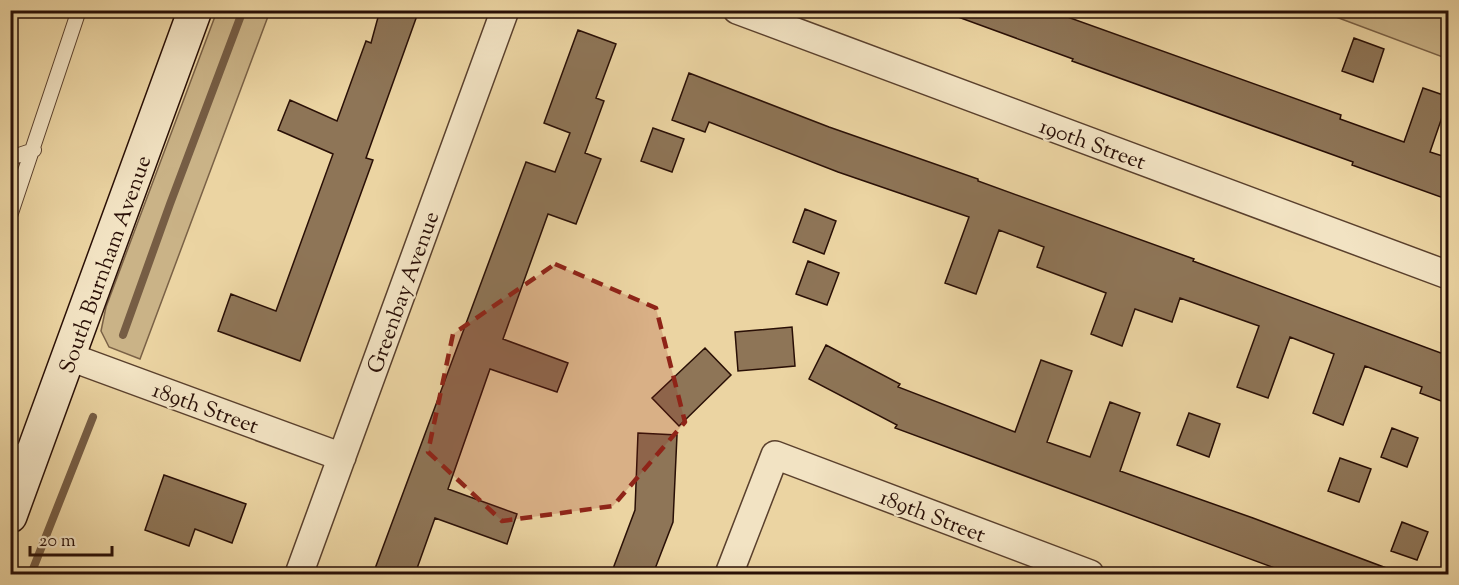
<svg xmlns="http://www.w3.org/2000/svg" width="1459" height="585" font-family="'Sorts Mill Goudy',serif">
  <style>
    .green { fill: #cab387; stroke: #7a6146; stroke-width: 1.5 }
    .lines { fill: none; stroke-linecap: round; stroke-linejoin: round }
    .stream { stroke: #765d44; stroke-width: 8 }
    .building { fill: #8e7557; stroke: #290f06; stroke-width: 1.5 }
    .lane-casing { stroke: #5a402d; stroke-width: 16 }
    .street-casing { stroke: #5a402d; stroke-width: 30 }
    .secondary-casing { stroke: #290f06; stroke-width: 36 }
    .lane { stroke: #f2e3c3; stroke-width: 14 }
    .street { stroke: #f2e3c3; stroke-width: 27 }
    .secondary { stroke: #f2e3c3; stroke-width: 33 }
    .marked { fill: #8f2418; fill-opacity: 0.2; stroke: #8f2418; stroke-width: 4.5; stroke-dasharray: 12 8; stroke-linejoin: round }
    .labels { text-anchor: middle; stroke-width: 4.5; stroke-linejoin: round; paint-order: stroke }
    .street-label { font-size: 22px; fill: #290f06; stroke: #f2e3c3 }
  </style>
  <rect width="100%" height="100%" fill="#ebd4a2"/>
  <filter id="stains"><feTurbulence type="fractalNoise" baseFrequency=".00333" numOctaves="4"/><feColorMatrix values="0 0 0 0 .2 0 0 0 0 .09 0 0 0 0 .02 0 0 0 .5 -.17"/></filter>
  <radialGradient id="worn" r=".72"><stop offset=".6" stop-color="#630" stop-opacity="0"/><stop offset="1" stop-color="#630" stop-opacity=".3"/></radialGradient>
  <!-- green -->
  <path class="green" d="M217 11H270L140 359 109 347 101 331 106 307Z
    M1320 11H1448V59Z"/>
  <g class="lines">
    <!-- stream -->
    <path class="stream" d="M123 335 170 204 243 10
      M31 574 93 417"/>
  </g>
  <!-- building -->
  <path class="building" d="M380 10H419L366 158 373 160 300 361 218 331 231 294 276 311 333 154 278 130 290 100 337 121 366 41 371 43Z
    M947 10H1048L1341 115 1340 119 1404 142 1423 88 1449 97 1430 152 1449 158V200L1352 165 1353 162 1072 61 1073 59 947 13Z
    M578 30 616 44 596 98 604 101 585 153 601 159 576 224 548 214 503 339 568 363 557 392 490 369 448 489 517 514 507 544 435 518 415 574H373L526 162 555 172 570 133 544 123Z
    M1354 38 1384 49 1373 82 1342 71Z
    M689 73 829 127 978 179V181L1194 259 1193 261 1449 356V404L1420 393 1422 387 1365 366 1343 425 1313 413 1334 354 1290 337 1268 398 1237 387 1259 326 1180 298 1172 322 1135 309 1122 346 1091 334 1106 293 1037 267 1044 247 999 230 976 294 945 283 969 217 838 172 709 122 705 132 672 120Z
    M653 128 684 139 672 172 641 161Z
    M805 209 836 221 824 254 793 242Z
    M808 261 839 273 827 305 796 294Z
    M792 327 795 366 738 371 735 332Z
    M826 345 900 384 898 387 1015 432 1041 360 1072 371 1047 442 1090 457 1110 402 1140 413 1120 471 1253 518 1397 572 1396 574H1291L895 428 897 425 809 379Z
    M705 348 731 375 679 426 652 398Z
    M1189 413 1220 424 1209 457 1177 445Z
    M1392 428 1418 438 1407 467 1381 457Z
    M638 433 677 435 673 522 653 574H611L635 510Z
    M1340 458 1371 469 1359 502 1328 491Z
    M164 475 246 504 232 543 195 529 189 546 145 530Z
    M1402 522 1428 532 1417 560 1391 551Z"/>
  <g class="lines">
    <defs>
      <path id="lane" d="M10 158 34 150
        M10 216 79 10
        M10 448 33 457"/>
      <path id="street" d="M737 10 1448 275
        M70 357 342 457
        M299 574 505 10
        M729 574 775 455 1090 574"/>
      <path id="secondary" d="M10 516 195 10"/>
    </defs>
    <!-- lane casing -->
    <use href="#lane" class="lane-casing"/>
    <!-- street casing -->
    <use href="#street" class="street-casing"/>
    <!-- secondary casing -->
    <use href="#secondary" class="secondary-casing"/>
    <!-- lane -->
    <use href="#lane" class="lane"/>
    <!-- street -->
    <use href="#street" class="street"/>
    <!-- secondary -->
    <use href="#secondary" class="secondary"/>
  </g>
  <!-- marked area -->
  <path class="marked" d="M555 264 656 308 685 422 613 506 502 521 428 452 453 334Z"/>
  <g class="labels">
    <!-- street labels -->
    <g class="street-label">
      <text transform="translate(1093 143) rotate(20)" y="8">190th Street</text>
      <text transform="translate(104 264) rotate(-70)" y="8">South Burnham Avenue</text>
      <text transform="translate(402 292) rotate(-70)" y="8">Greenbay Avenue</text>
      <text transform="translate(206 407) rotate(20)" y="8">189th Street</text>
      <text transform="translate(933 515) rotate(21)" y="8">189th Street</text>
    </g>
  </g>
  <!-- margin -->
  <rect width="1459" height="585" fill="none" stroke="#ebd4a2" stroke-width="36"/>
  <rect x="12" y="12" width="1435" height="561" fill="none" stroke="#290f06" stroke-width="3"/>
  <rect x="18" y="18" width="1423" height="549" fill="none" stroke="#290f06" stroke-width="1.5"/>
  <!-- scale -->
  <path d="M30 546v9h82v-9" fill="none" stroke="#290f06" stroke-width="3"/>
  <text x="39" y="546" font-size="18" fill="#290f06" stroke="#f2e3c3" stroke-width="4.5" paint-order="stroke">20 m</text>
  <rect width="100%" height="100%" filter="url(#stains)"/>
  <rect width="100%" height="100%" fill="url(#worn)"/>
</svg>
